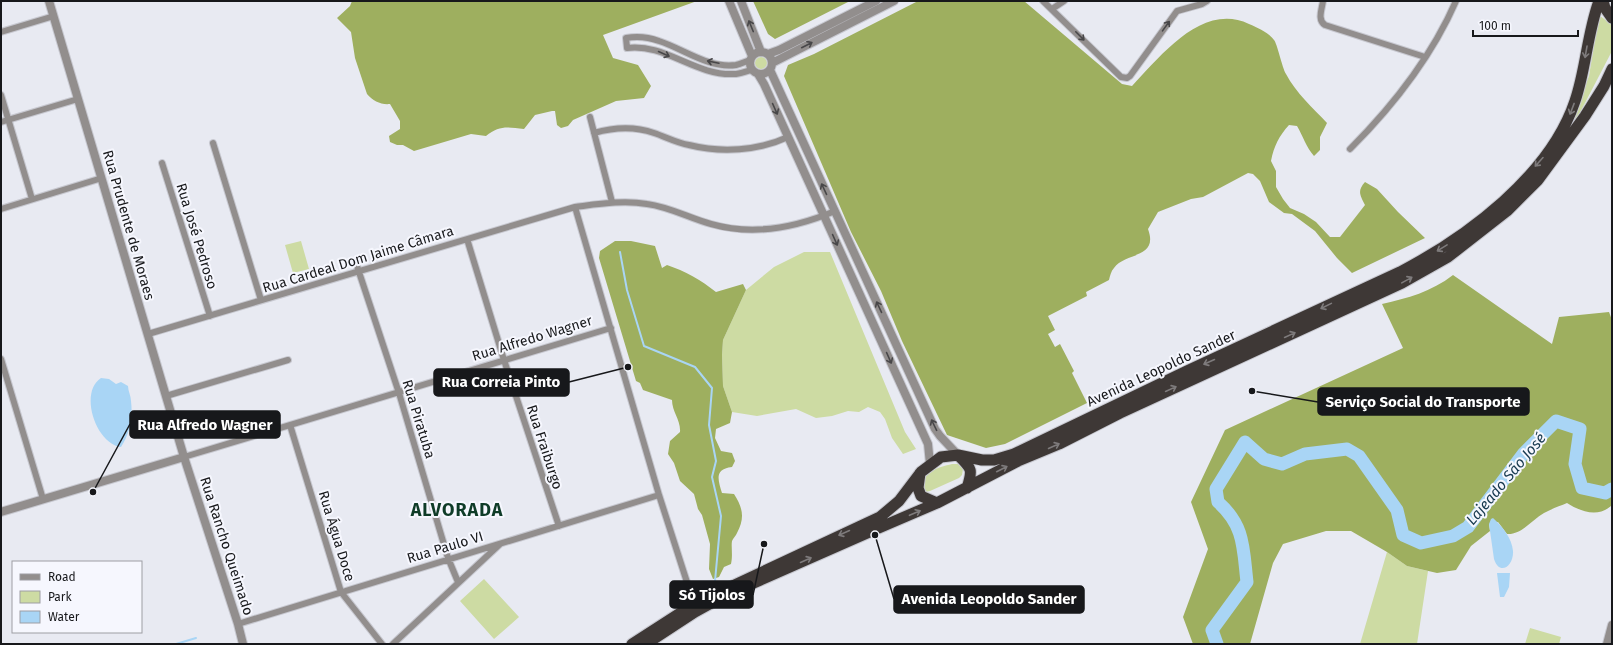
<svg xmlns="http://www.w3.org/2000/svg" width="1613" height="645" font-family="'Fira Sans',sans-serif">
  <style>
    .green { fill: #cddba3 }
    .forest { fill: #9eaf5f }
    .water { fill: #a9d5f5 }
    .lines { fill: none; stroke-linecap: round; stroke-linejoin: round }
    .stream { stroke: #a9d5f5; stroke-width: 2 }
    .river { stroke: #a9d5f5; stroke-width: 13 }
    .minor-casing { stroke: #c7c8d0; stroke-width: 8 }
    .tertiary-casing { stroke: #c7c8d0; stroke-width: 10 }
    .trunk-casing { stroke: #c7c8d0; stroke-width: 13 }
    .minor { stroke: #928e8d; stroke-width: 6 }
    .tertiary { stroke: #928e8d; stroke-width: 8 }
    .trunk { stroke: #3e3836; stroke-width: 11 }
    .oneway { stroke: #484749 }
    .oneway2 { stroke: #7e7b7c }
    .labels { text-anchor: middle; stroke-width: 4; stroke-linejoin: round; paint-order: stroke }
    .street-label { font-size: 14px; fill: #17181b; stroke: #f6f7fe }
    .water-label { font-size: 15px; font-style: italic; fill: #183a50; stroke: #f6f7fe }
    .district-label { font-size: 18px; font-weight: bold; letter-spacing: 1px; fill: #0f3c28; stroke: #f6f7fe }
    .leader { fill: none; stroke: #17181b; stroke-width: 1.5 }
    .callout-dot { fill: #17181b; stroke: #f6f7fe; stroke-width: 1.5 }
    .callout { fill: #17181b; stroke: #17181b; stroke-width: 1.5 }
    .callout-label { font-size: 15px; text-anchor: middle; font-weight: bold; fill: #fff }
  </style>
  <rect width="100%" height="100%" fill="#e8eaf2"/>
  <!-- green -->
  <path class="green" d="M1599 15 1612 25V51L1572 128H1570L1569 127 1589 76Z
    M755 63a6 6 0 1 1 12 0a6 6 0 1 1-12 0Z
    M301 241 309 269 293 273 285 245Z
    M804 252H830L905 432 916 449 903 454 892 438 885 419 880 412 868 407 859 412 848 411 832 416 816 418 796 409 757 416 732 412 723 386 722 355 723 340 746 290 774 267Z
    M952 464H958L963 469 962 475 959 478 930 491 926 492 924 489C921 471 937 468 952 464Z
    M1387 552 1407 566 1428 571 1417 644H1360Z
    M484 579 519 617 494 639 460 601Z
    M1530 628 1561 637 1559 644H1525Z"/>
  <!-- forest -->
  <path class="forest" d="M352 1H697L603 35 613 58 638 65 651 86 644 98 616 101 573 120 568 126 561 128 557 125 555 111H552L535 115 524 129C508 127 499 125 486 136L471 134 414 151 403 145H397L390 142 389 136 400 129V121L390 104C381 105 373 101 367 94L355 58 351 32 337 18 350 6Z
    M753 1H850L775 39 768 34Z
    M918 1H1024L1122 84 1132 86C1161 56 1202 2 1249 24 1258 28 1268 32 1274 40 1277 43 1282 67 1286 74 1296 93 1313 108 1327 123L1320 137V150L1314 156C1306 147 1303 136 1297 126L1289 125C1279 136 1274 146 1271 161L1276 171V187L1283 199 1290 208 1304 214 1316 222 1330 237H1340L1365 205C1360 195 1357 191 1365 182L1377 189 1398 212 1425 238 1352 273 1337 258 1315 231 1292 214 1284 213 1269 202 1260 181 1253 174 1248 173 1203 197 1191 199 1158 212 1148 229C1159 259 1125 252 1114 268 1111 271 1110 276 1109 280L1086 292 1087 296 1048 316 1055 330 1048 334 1055 347 1060 344 1074 371 1072 373 1087 403 1005 444 986 448 947 435 902 341 881 291 851 232 784 76 788 65 814 54Z
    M615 241H631L655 246 662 268 667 265C685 271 701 280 716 292L743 284 746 290 723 340 722 355 723 386 732 412 730 423 716 429 715 438 721 451 732 453 735 461 732 467C714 469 718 480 722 493L734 494C743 508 745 518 737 533 736 536 733 538 732 541 731 547 733 555 731 564L724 567 719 577 713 579 709 569 710 544 702 515 698 509 694 494 680 481 674 463 668 454 670 441 680 432C681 420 672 412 672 400L643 390 640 383 636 381 599 258 600 251Z
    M1453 275 1552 344 1559 317 1609 312 1612 320V505C1599 518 1581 512 1567 503 1560 506 1551 509 1544 513 1532 520 1521 535 1507 534L1498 522 1489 524 1490 531 1471 546 1456 570 1437 573 1407 566 1387 552 1351 531H1326L1283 544 1273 563 1250 644H1193L1183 617 1208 549 1191 502 1225 430 1403 348 1382 304C1408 298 1431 292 1453 275Z"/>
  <!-- water -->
  <path class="water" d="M101 378 109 379 116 384 121 382 128 386C128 391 131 396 131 401 133 418 130 433 121 447 95 443 79 392 101 378Z
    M1493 518C1502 526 1512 538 1513 551 1514 565 1500 577 1494 559L1489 524 1491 519Z
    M1497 573H1510L1509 587 1504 597H1500Z"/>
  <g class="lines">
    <!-- stream -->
    <path class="stream" d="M620 252 627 290 644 346 695 367 712 388 709 425 716 461 712 477 721 516 715 581
      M176 644 196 638"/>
    <!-- river -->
    <path class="river" d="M1217 644 1212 630 1247 582C1243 548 1245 526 1218 502L1216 489 1245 442 1264 459 1282 464 1305 454 1347 449 1359 456 1397 510 1403 535 1421 543 1453 536 1468 527 1524 453 1556 421 1580 429 1575 464 1582 488 1605 493 1612 489"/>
    <defs>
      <path id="minor" d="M1043 1 1121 77 1127 78 1130 76 1177 11 1202 4 1207 1
        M1323 1C1322 9 1317 20 1325 25L1425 57
        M1052 9 1064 1
        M1 32 54 16
        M751 60C746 61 741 64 736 65 709 69 684 49 659 41 648 37 637 36 626 38L627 48C665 43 695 76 734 74 740 74 746 71 752 70
        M1 95 32 199
        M590 117 612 202
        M1 122 78 99
        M594 133C615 127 634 126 654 133 666 137 677 143 689 145 721 153 758 151 788 137
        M213 143 261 300
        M1350 149C1392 107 1432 56 1456 1
        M162 163 210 316
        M575 207 659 495 694 604
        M1 209 102 178
        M467 239 504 360 559 526
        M356 263 399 393 448 558 458 582
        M148 334 575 207C599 204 623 200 647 204 670 207 689 218 711 224 753 236 795 228 835 211
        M1 359 43 499
        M166 396 288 360
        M290 425 341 592 382 644
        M184 457 611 328
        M238 624 659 495
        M393 644 500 544"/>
      <path id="tertiary" d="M49 1 184 457 238 624 243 644
        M729 1 752 56
        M741 1 761 52
        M750 63a11 11 0 1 1 22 0a11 11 0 1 1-22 0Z
        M768 54 779 50 876 1
        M772 63 894 1
        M770 70 935 429 940 436 958 455
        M758 74 764 84 928 444 930 464
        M1 512 184 457
        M1607 644 1612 625"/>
      <path id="trunk" d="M1603 1 1605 8 1612 18
        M958 455C972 469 973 469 967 488
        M920 473 918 488 921 496 937 503
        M632 644 694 604 880 517 899 501 921 472 941 457 958 455 982 460H994L1014 454 1187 371 1400 272C1467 237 1550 176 1575 101 1586 69 1587 34 1599 1
        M646 644 695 612 724 596 874 530 937 503 1018 461 1059 444 1120 413 1402 283 1448 257 1507 211 1538 180 1585 116 1604 86 1612 69"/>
    </defs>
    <!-- minor casing -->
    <use href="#minor" class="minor-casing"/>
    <!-- tertiary casing -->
    <use href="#tertiary" class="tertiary-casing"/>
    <!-- trunk casing -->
    <use href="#trunk" class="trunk-casing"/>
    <!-- minor -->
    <use href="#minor" class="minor"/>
    <!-- tertiary -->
    <use href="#tertiary" class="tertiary"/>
    <!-- trunk -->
    <use href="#trunk" class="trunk"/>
  </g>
  <!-- one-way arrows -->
  <defs><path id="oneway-shaft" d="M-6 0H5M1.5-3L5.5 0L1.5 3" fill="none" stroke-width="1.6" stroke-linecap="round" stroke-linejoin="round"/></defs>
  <g class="oneway">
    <use href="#oneway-shaft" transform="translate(751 26) rotate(-112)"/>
    <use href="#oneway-shaft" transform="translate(1166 26) rotate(-54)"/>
    <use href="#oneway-shaft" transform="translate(1080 36) rotate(45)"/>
    <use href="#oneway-shaft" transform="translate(807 45) rotate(-27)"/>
    <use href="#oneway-shaft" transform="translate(664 54) rotate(24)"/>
    <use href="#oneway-shaft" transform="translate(713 62) rotate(-168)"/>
    <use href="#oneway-shaft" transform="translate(775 109) rotate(66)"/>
    <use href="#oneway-shaft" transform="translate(824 189) rotate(-115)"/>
    <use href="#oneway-shaft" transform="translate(835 240) rotate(66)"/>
    <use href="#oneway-shaft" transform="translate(879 307) rotate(-115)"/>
    <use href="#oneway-shaft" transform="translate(889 358) rotate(66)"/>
    <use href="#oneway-shaft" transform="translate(934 425) rotate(-116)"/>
  </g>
  <g class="oneway2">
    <use href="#oneway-shaft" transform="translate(1586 52) rotate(100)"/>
    <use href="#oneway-shaft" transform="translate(1572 109) rotate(111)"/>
    <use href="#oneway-shaft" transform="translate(1539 162) rotate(132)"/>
    <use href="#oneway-shaft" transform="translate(1442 248) rotate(148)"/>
    <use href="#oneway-shaft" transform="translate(1407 280) rotate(-29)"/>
    <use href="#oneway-shaft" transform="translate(1326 306) rotate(154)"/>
    <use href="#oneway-shaft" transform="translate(1290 335) rotate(-25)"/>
    <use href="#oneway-shaft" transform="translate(1209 362) rotate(156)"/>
    <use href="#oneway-shaft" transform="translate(1171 389) rotate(-25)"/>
    <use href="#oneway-shaft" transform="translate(1054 446) rotate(-24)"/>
    <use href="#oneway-shaft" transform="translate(1002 469) rotate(-27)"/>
    <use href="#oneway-shaft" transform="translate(915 513) rotate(-23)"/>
    <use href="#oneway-shaft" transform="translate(844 533) rotate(156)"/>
    <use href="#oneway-shaft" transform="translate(806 560) rotate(-24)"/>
  </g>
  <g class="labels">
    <!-- street labels -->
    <g class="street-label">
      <text transform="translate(129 225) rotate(74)" y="5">Rua Prudente de Moraes</text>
      <text transform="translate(197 236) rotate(73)" y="5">Rua José Pedroso</text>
      <text transform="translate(358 259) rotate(-17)" y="5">Rua Cardeal Dom Jaime Câmara</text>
      <text transform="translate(532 338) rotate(-17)" y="5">Rua Alfredo Wagner</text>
      <text transform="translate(1161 368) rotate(-25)" y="5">Avenida Leopoldo Sander</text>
      <text transform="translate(419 419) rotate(73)" y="5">Rua Piratuba</text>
      <text transform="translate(545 447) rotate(72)" y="5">Rua Fraiburgo</text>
      <text transform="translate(337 536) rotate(73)" y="5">Rua Água Doce</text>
      <text transform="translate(227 546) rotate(72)" y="5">Rua Rancho Queimado</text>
      <text transform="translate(445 547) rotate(-17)" y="5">Rua Paulo VI</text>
    </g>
    <!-- water labels -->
    <g class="water-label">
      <text transform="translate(1506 479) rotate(-50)" y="5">Lajeado São José</text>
    </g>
    <!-- district labels -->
    <g class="district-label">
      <text x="457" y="516">ALVORADA</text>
    </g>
  </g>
  <!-- callouts -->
  <path class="leader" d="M628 367L569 382M1252 391L1318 402M93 492L130 424M764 544L753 595M875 535L894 599"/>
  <g class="callout-dot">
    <circle cx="628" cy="367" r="4"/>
    <circle cx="1252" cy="391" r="4"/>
    <circle cx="93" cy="492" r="4"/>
    <circle cx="764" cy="544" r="4"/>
    <circle cx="875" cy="535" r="4"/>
  </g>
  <g class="callout">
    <rect x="434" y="369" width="135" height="27" rx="4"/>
    <rect x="1318" y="388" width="211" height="27" rx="4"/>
    <rect x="130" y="411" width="150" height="27" rx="4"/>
    <rect x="670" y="581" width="83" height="27" rx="4"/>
    <rect x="894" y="586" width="190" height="27" rx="4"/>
  </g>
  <g class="callout-label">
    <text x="501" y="387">Rua Correia Pinto</text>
    <text x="1423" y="407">Serviço Social do Transporte</text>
    <text x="205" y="430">Rua Alfredo Wagner</text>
    <text x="712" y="600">Só Tijolos</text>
    <text x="989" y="604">Avenida Leopoldo Sander</text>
  </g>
  <!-- border -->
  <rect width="1613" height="645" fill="none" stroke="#17181b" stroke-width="4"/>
  <!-- legend -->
  <rect x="12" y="561" width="130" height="72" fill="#f6f7fe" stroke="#9d9ea3"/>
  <rect x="20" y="574" width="20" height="6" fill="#928e8d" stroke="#9d9ea3"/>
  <text x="48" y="581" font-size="12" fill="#17181b">Road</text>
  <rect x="20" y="591" width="20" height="12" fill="#cddba3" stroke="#9d9ea3"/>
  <text x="48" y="601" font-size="12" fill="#17181b">Park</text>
  <rect x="20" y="611" width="20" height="12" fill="#a9d5f5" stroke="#9d9ea3"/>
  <text x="48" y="621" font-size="12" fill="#17181b">Water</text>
  <!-- scale -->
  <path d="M1473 30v6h105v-6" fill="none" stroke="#17181b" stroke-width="2"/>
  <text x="1479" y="30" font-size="12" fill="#17181b" stroke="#f6f7fe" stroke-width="3" paint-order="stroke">100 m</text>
</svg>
